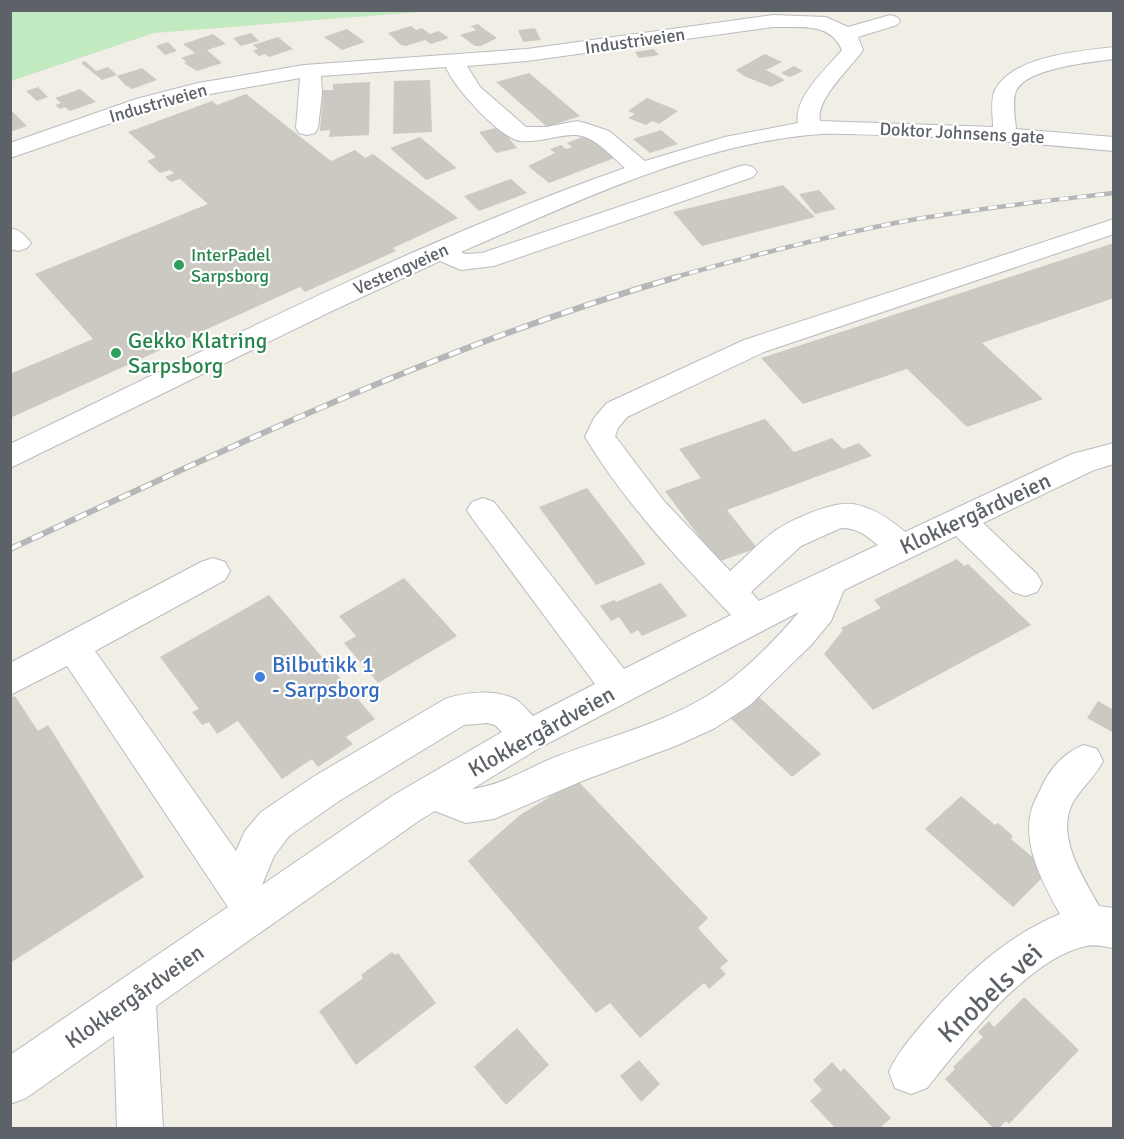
<svg xmlns="http://www.w3.org/2000/svg" width="1124" height="1139" font-family="Signika,sans-serif">
  <style>
    .green { fill: #c2eac0 }
    .building { fill: #ccc9c3 }
    .lines { fill: none; stroke-linecap: round; stroke-linejoin: round }
    .minor-casing { stroke: #b8bcc0; stroke-width: 2 }
    .minor { fill: #fff; fill-rule: evenodd }
    .rail-far1-casing { stroke: #b5b6b7; stroke-width: 4.5 }
    .rail-casing { stroke: #b5b6b7; stroke-width: 6 }
    .rail-far1 { stroke: #fff; stroke-width: 3; stroke-dasharray: 9; stroke-linecap: butt }
    .rail { stroke: #fff; stroke-width: 4; stroke-dasharray: 12; stroke-linecap: butt }
    .leisure-dot { fill: #2e9e5b; stroke: #fff; stroke-width: 2 }
    .shop-dot { fill: #3f7fe0; stroke: #fff; stroke-width: 2 }
    .labels { text-anchor: middle; stroke-width: 4.5; stroke-linejoin: round; paint-order: stroke }
    .far-street-label { font-size: 18px; fill: #5d6268; stroke: #fff }
    .far-leisure-label { font-size: 18px; fill: #27864d; stroke: #fff; text-anchor: start }
    .leisure-label { font-size: 22px; fill: #27864d; stroke: #fff; text-anchor: start }
    .street-label { font-size: 22px; fill: #5d6268; stroke: #fff }
    .shop-label { font-size: 22px; fill: #366cbe; stroke: #fff; text-anchor: start }
    .near-street-label { font-size: 27px; fill: #5d6268; stroke: #fff }
  </style>
  <rect width="100%" height="100%" fill="#f1eee6"/>
  <!-- green -->
  <path class="green" d="M10 11 11 10 432 11 154 33 11 81Z"/>
  <!-- building -->
  <path class="building" d="M478 24 484 29 497 38 481 46H475L460 35 476 30 471 26Z
    M411 26 416 30 422 28 430 34 439 31 449 38 431 44 425 40 406 46 401 45 388 33Z
    M535 28 541 40 523 42 518 30Z
    M347 29 365 42 342 50 324 37Z
    M251 33 259 41 241 46 233 38Z
    M213 34 226 44 207 50 222 63 197 71 184 63 187 62 181 58 195 53 183 44Z
    M278 37 293 49 269 57 265 54 259 56 253 51 258 49 253 45Z
    M168 42 177 51 165 55 156 46Z
    M654 49 659 55 639 58 635 52Z
    M765 54 782 62 766 70 785 80 771 87 744 76 736 70Z
    M85 61 96 71 108 67 117 75 102 80 81 63Z
    M794 66 803 71 790 77 781 73Z
    M142 68 157 80 132 89 125 85 117 76Z
    M529 73 580 116 547 127 496 82Z
    M430 80 432 132 393 134 394 81Z
    M370 82 369 135 329 137 330 130 320 131 323 90H333V84Z
    M38 87 48 97 37 101 26 91Z
    M80 89 96 102 70 111 65 107 60 109 55 105 61 103 55 98Z
    M246 94 331 161 355 150 365 158 373 154 458 218 393 248 396 251 305 292 300 287 10 418V374L93 339 35 274 208 204 180 179 171 182 165 177 174 173 170 170 160 173 147 161 156 157 128 132 212 101 217 105Z
    M647 98 669 107 678 111 659 124 652 121 646 125 628 118 635 114 628 111Z
    M13 112 27 126 10 132V113Z
    M500 127 517 148 496 153 479 132Z
    M661 130 678 144 650 153 633 139Z
    M587 135 617 157 549 183 528 166 555 153 550 149 561 145 566 149 572 147 567 143Z
    M420 137 457 168 426 180 390 148Z
    M511 179 527 193 479 211 464 196Z
    M783 185 815 217 702 246 673 212Z
    M819 190 836 209 815 214 799 194Z
    M1114 243V298L982 343 1043 399 967 427 907 369 803 404 761 358Z
    M765 419 794 452 832 438 843 449 859 443 872 456 727 510 757 548 718 562 665 491 701 478 679 449Z
    M587 488 646 564 596 585 539 507Z
    M957 559 964 566 968 564 1031 625 873 710 824 654 843 630 841 628 881 608 874 600Z
    M404 578 457 636 378 683 344 643 356 636 339 616Z
    M661 583 687 616 642 636 638 630 631 634 619 617 611 621 600 606 614 600 616 602Z
    M269 595 375 719 346 737 353 744 318 767 312 759 282 779 238 721 217 734 209 722 202 725 192 712 199 709 160 657Z
    M15 696 38 731 48 725 144 877 10 963V698Z
    M758 696 821 754 792 777 729 717Z
    M1098 701 1114 710V733L1087 718Z
    M577 780 708 918 698 928 728 961 720 968 726 974 709 989 704 983 640 1038 610 1003 596 1013 468 861 520 815Z
    M961 796 995 825 998 823 1013 836 1011 839 1049 871 1013 907 925 829Z
    M392 952 395 955 398 953 436 1003 356 1065 319 1011 363 978 361 975Z
    M1024 997 1079 1050 1009 1124 1006 1121 999 1128H993L945 1079 955 1069 953 1067 983 1037 978 1032 989 1021 994 1027Z
    M517 1028 549 1065 506 1105 474 1067Z
    M639 1060 660 1084 641 1102 620 1076Z
    M832 1062 841 1072 844 1068 891 1118 880 1128H835L810 1101 822 1090 813 1080Z"/>
  <g class="lines">
    <defs>
      <path id="minor" d="M773 15 826 17 848 27 890 15 897 17 900 21 897 25 858 37 863 50C851 68 815 99 820 121L993 127C993 116 990 100 995 90 1012 56 1080 51 1114 47V59C1092 62 1026 68 1016 91 1012 101 1015 118 1016 129L1114 137V151C1038 144 962 137 887 135 861 135 835 132 809 135 688 147 572 204 461 252L465 254 482 253 737 167 745 165 753 167 757 172 753 177 494 266 461 270 440 261 334 310 10 468V444C213 347 413 242 625 168 611 156 595 136 576 135 559 134 540 143 520 141 500 138 453 87 446 67L321 76 322 93 318 128 315 133 307 135 299 133 296 128 300 78 199 96 152 109 10 158V143L136 99 198 83 304 65 527 49ZM773 27C799 28 830 21 842 50 827 68 793 98 798 123L725 137 645 161 609 131 585 123 577 121 546 127H526L480 87 467 66 527 61Z
        M1114 219V234L764 352 627 417 618 428 615 436 664 501 730 571C746 557 762 539 779 528 796 518 833 501 853 504 874 508 890 519 905 532L1072 454 1114 443V464L1094 470 983 523 1037 574 1042 583 1037 592 1025 596 1013 592 956 536 844 590 831 621 812 644 750 705 715 728 678 745 582 781 494 819 466 823 435 811 420 820 156 1006 163 1128H117L114 1036 26 1098 10 1104V1055L228 907 67 666 10 695V663L201 562 213 558 225 562 230 571 225 580 95 651 236 851 245 831 261 812 313 777 445 699C466 692 494 689 515 699 522 703 527 710 533 716L595 684 472 518 467 510 472 502 483 498 494 502 624 669 731 615C678 559 625 503 585 437L594 418 607 403 744 340ZM841 528C857 528 866 535 878 545L759 601 751 592 801 546ZM799 612C775 641 739 677 707 696 661 724 608 737 558 756 529 767 503 785 472 789L541 747ZM487 723 495 725 502 732 392 796 262 885 274 856 289 836 339 801 464 725Z
        M10 228C20 230 25 235 31 243L27 248 18 251 10 249Z
        M1084 745 1097 749 1103 761C1095 777 1082 787 1073 802 1055 836 1083 877 1099 906L1114 908V948C1105 947 1095 944 1086 946 1027 959 964 1042 927 1088L911 1094 895 1088 889 1072C897 1053 910 1039 923 1023 962 978 1004 937 1060 914 1043 883 1021 844 1032 808 1035 799 1040 791 1044 782 1053 765 1067 751 1084 745Z"/>
    </defs>
    <!-- minor casing -->
    <use href="#minor" class="minor-casing"/>
    <!-- minor -->
    <use href="#minor" class="minor"/>
    <defs>
      <path id="rail-far1" d="M672 278C750 256 830 235 911 220 978 208 1046 201 1114 193"/>
      <path id="rail" d="M10 549C231 447 442 345 677 277"/>
    </defs>
    <!-- rail-far1 casing -->
    <use href="#rail-far1" class="rail-far1-casing"/>
    <!-- rail casing -->
    <use href="#rail" class="rail-casing"/>
    <!-- rail-far1 -->
    <use href="#rail-far1" class="rail-far1"/>
    <!-- rail -->
    <use href="#rail" class="rail"/>
  </g>
  <!-- markers -->
  <g class="leisure-dot">
    <circle cx="179" cy="265" r="6"/>
    <circle cx="116" cy="353" r="6"/>
  </g>
  <circle class="shop-dot" cx="260" cy="677" r="6"/>
  <g class="labels">
    <!-- far-street labels -->
    <g class="far-street-label">
      <text transform="translate(635 41) rotate(-8)" y="6">Industriveien</text>
      <text transform="translate(158 103) rotate(-16)" y="6">Industriveien</text>
      <text transform="translate(962 133) rotate(3)" y="6">Doktor Johnsens gate</text>
      <text transform="translate(401 269) rotate(-24)" y="6">Vestengveien</text>
    </g>
    <!-- far-leisure labels -->
    <g class="far-leisure-label">
      <text x="191" y="261">InterPadel<tspan x="191" dy="21">Sarpsborg</tspan></text>
    </g>
    <!-- leisure labels -->
    <g class="leisure-label">
      <text x="128" y="348">Gekko Klatring<tspan x="128" dy="25">Sarpsborg</tspan></text>
    </g>
    <!-- street labels -->
    <g class="street-label">
      <text transform="translate(975 513) rotate(-25)" y="8">Klokkergårdveien</text>
      <text transform="translate(541 731) rotate(-29)" y="8">Klokkergårdveien</text>
      <text transform="translate(134 996) rotate(-35)" y="8">Klokkergårdveien</text>
    </g>
    <!-- shop labels -->
    <g class="shop-label">
      <text x="272" y="672">Bilbutikk 1<tspan x="272" dy="25">- Sarpsborg</tspan></text>
    </g>
    <!-- near-street labels -->
    <g class="near-street-label">
      <text transform="translate(990 993) rotate(-43)" y="9">Knobels vei</text>
    </g>
  </g>
  <!-- border -->
  <rect width="1124" height="1139" fill="none" stroke="#5d6268" stroke-width="24"/>
</svg>
